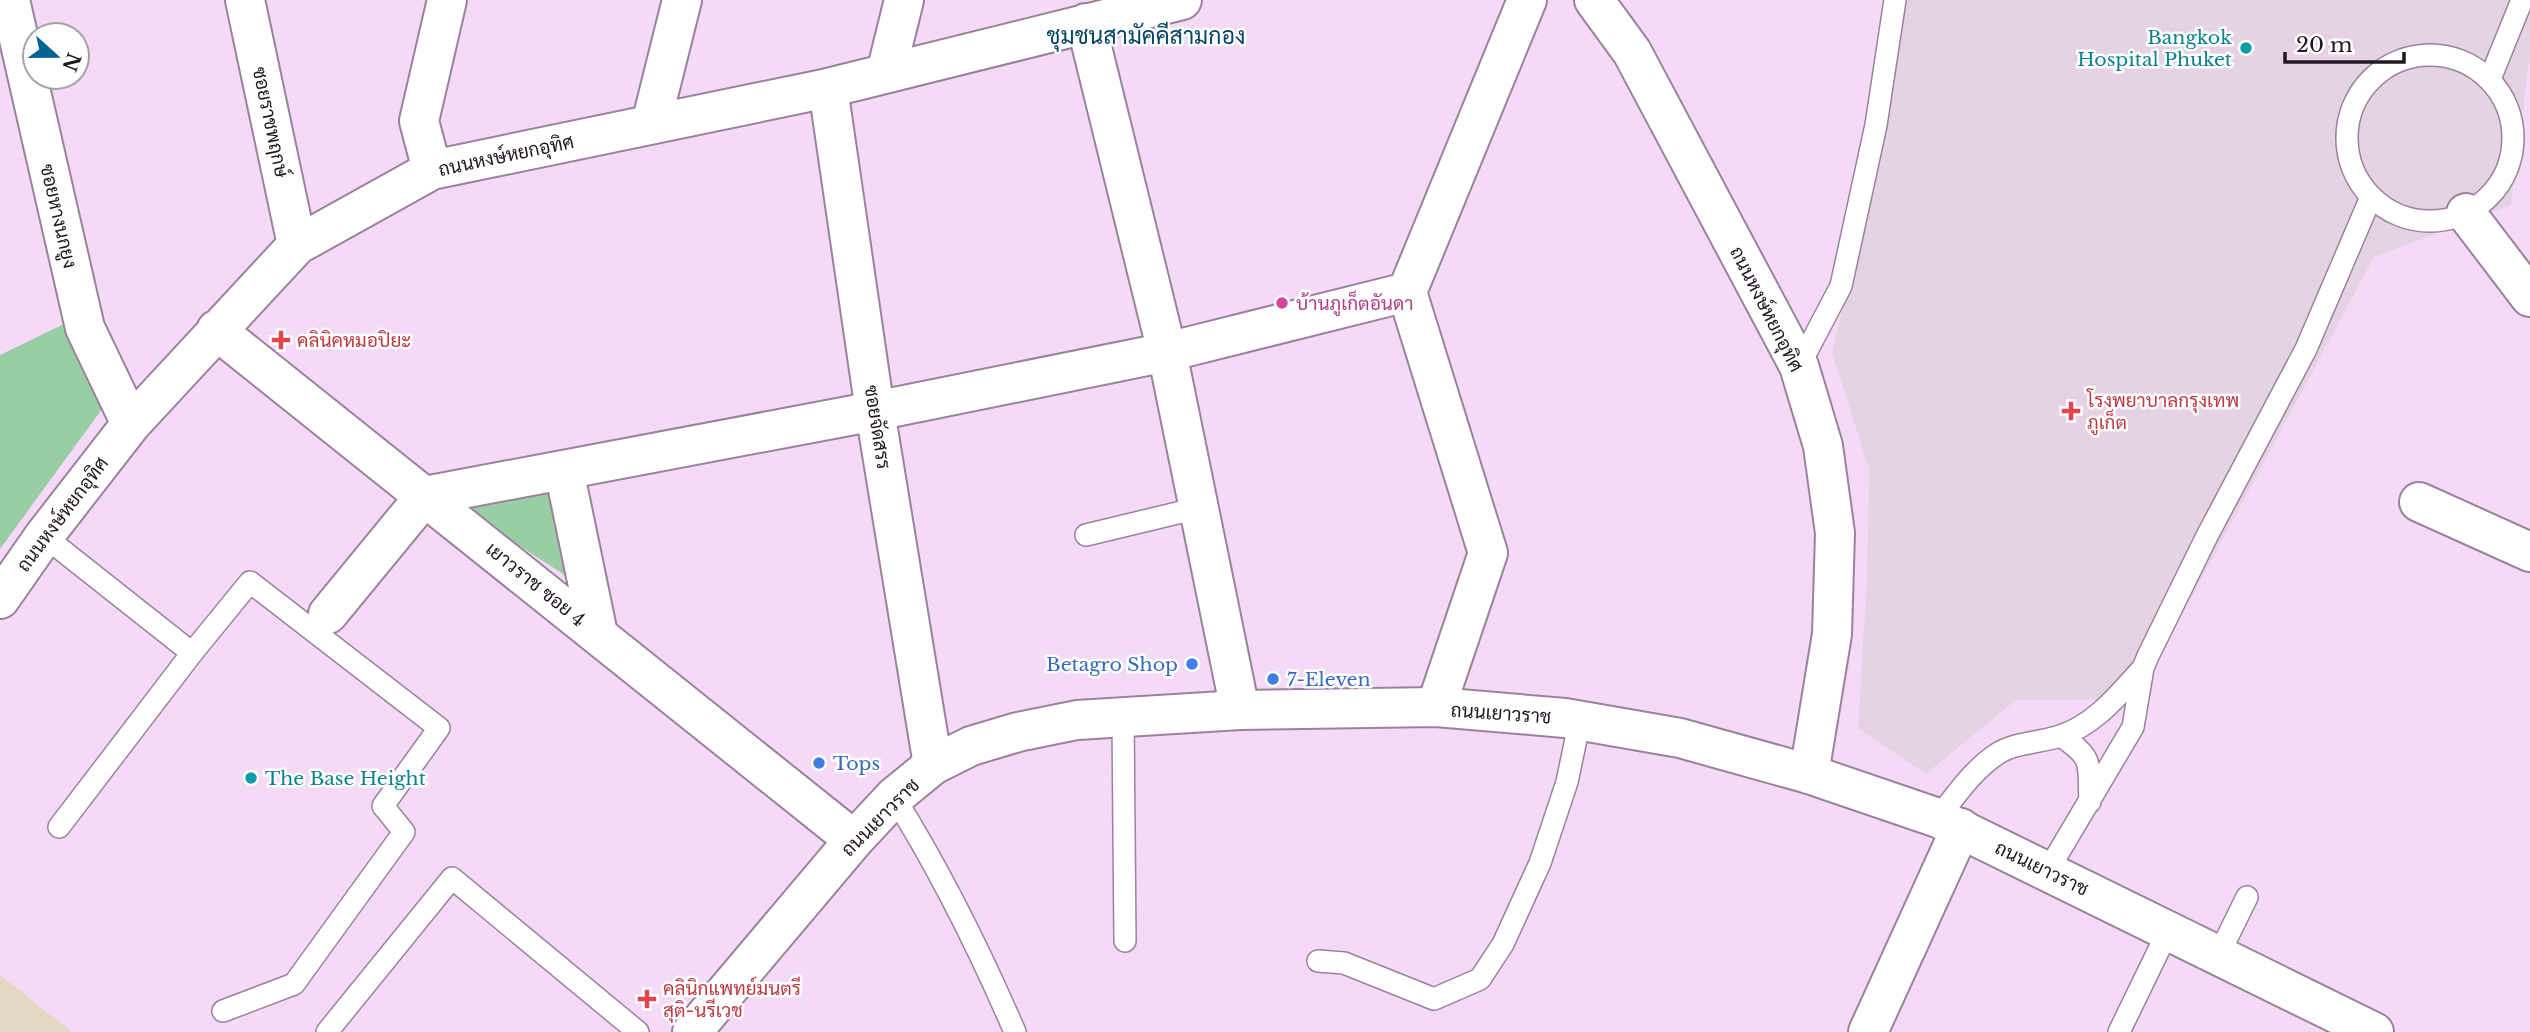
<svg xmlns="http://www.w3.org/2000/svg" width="2530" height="1032" font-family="'Libre Baskerville',Sarabun,serif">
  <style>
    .commercial { fill: #e4d8c4 }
    .medical { fill: #e5d3e4 }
    .green { fill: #99cea4 }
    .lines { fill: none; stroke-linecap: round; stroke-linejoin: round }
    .service-casing { stroke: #9a829c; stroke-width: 24 }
    .minor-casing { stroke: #9a829c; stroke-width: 42 }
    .secondary-casing { stroke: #9a829c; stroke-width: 42 }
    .service { stroke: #fff; stroke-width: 21 }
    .minor { stroke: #fff; stroke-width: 38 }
    .secondary { stroke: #fff; stroke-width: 38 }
    .culture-dot { fill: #0f9aa8; stroke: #fff; stroke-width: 2.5 }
    .hotel-dot { fill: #d1479c; stroke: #fff; stroke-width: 2.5 }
    .health-dot { fill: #e0444e; stroke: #fff; stroke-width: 2.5 }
    .shop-dot { fill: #3f7fe0; stroke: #fff; stroke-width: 2.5 }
    .labels { text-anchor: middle; stroke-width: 5; stroke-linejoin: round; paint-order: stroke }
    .culture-label { font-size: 19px; fill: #0d838f; stroke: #fff; text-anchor: end }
    .street-label { font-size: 19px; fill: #211822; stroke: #fff }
    .hotel-label { font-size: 19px; fill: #b23c85; stroke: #fff; text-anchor: start }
    .health-label { font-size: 19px; fill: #be3a42; stroke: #fff; text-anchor: start }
    .shop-label { font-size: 19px; fill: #366cbe; stroke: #fff; text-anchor: start }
    .quarter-label { font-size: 23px; fill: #074566; stroke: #fff }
  </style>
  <rect width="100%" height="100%" fill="#f4daf6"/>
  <!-- commercial -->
  <path class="commercial" d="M0 975 72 1032H0Z"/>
  <!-- medical -->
  <path class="medical" d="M1907 0H2530V54L2511 205 2374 257 2137 699 2016 700 1926 774 1858 728 1867 580 1869 469 1832 353 1866 208Z"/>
  <!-- green -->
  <path class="green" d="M66 323 102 409 0 549V355Z
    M556 488 574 581 453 503Z"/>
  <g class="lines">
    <defs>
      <path id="service" d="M2347 138a83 83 0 1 1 166 0a83 83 0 1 1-166 0Z
        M2490 79 2522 0
        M1799 366 1841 286 1876 125 1895 0
        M1086 535 1198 508
        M44 536 192 653
        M1123 717 1125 941
        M2061 736C2095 759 2088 763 2090 802
        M894 797C941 872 980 951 1015 1032
        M1938 818C1956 795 1973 770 1997 754 2015 742 2040 743 2060 736 2095 725 2119 694 2143 668
        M59 827 192 653 250 582 439 728 383 806 404 832 294 984 223 1011
        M2047 872 2133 727 2143 668 2148 656 2207 536 2306 349 2371 197
        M2219 954 2247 897
        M1318 961 1344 963 1434 999 1480 979 1503 944 1540 863 1567 782 1580 720
        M327 1032 452 878 638 1032
        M2119 1032 2169 929"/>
      <path id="minor" d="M10 0 85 328 131 424
        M245 0 297 245
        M1594 0 1632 52 1799 366 1823 446 1835 533 1832 634 1809 774
        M1086 23 1167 352 1240 710
        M886 73 904 0
        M828 88 875 411 933 765
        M651 124 682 0
        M432 170 419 121 447 0
        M2466 213 2530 297
        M216 330 854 840
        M564 470 598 634
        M2419 502 2530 552
        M0 599 44 536 131 424 297 245 432 170 828 88 1182 0
        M328 614 425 496 875 411 1167 352 1407 292
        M1436 707 1488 553 1407 292 1527 0
        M1868 1032 1961 828"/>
      <path id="secondary" d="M692 1032 854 840 894 797 933 765 971 746 1018 732 1077 720 1240 710 1436 707 1565 718 1680 738 1809 774 1938 818 2374 1032"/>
    </defs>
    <!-- service casing -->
    <use href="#service" class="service-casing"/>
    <!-- minor casing -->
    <use href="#minor" class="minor-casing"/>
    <!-- secondary casing -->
    <use href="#secondary" class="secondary-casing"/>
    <!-- service -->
    <use href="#service" class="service"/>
    <!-- minor -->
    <use href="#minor" class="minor"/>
    <!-- secondary -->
    <use href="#secondary" class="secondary"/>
  </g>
  <!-- markers -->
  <g class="culture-dot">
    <circle cx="2246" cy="48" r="7"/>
    <circle cx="251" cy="778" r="7"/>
  </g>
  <circle class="hotel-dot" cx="1282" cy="303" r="7"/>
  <g class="health-dot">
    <path d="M277.5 329.5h7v7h7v7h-7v7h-7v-7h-7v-7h7z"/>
    <path d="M2067.5 400.5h7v7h7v7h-7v7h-7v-7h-7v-7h7z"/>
    <path d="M643.5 988.5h7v7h7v7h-7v7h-7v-7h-7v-7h7z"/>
  </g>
  <g class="shop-dot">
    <circle cx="1192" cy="664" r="7"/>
    <circle cx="1273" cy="679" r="7"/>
    <circle cx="819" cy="763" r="7"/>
  </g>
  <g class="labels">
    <!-- culture labels -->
    <g class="culture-label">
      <text x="2232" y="44">Bangkok<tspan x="2232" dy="22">Hospital Phuket</tspan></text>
      <text x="265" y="785" text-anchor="start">The Base Height</text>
    </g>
    <!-- street labels -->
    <g class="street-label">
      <text transform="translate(271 122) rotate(78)" y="7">ซอยราชพฤกษ์</text>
      <text transform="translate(506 155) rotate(-12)" y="7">ถนนหงษ์หยกอุทิศ</text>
      <text transform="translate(59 216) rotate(77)" y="7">ซอยหางนกยูง</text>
      <text transform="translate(1767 309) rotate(63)" y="7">ถนนหงษ์หยกอุทิศ</text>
      <text transform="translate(878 427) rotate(81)" y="7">ซอยจัดสรร</text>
      <text transform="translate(62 514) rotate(-53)" y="7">ถนนหงษ์หยกอุทิศ</text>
      <text transform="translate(536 584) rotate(39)" y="7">เยาวราช ซอย 4</text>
      <text transform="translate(1501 713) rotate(4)" y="7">ถนนเยาวราช</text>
      <text transform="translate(880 817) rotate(-45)" y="7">ถนนเยาวราช</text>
      <text transform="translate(2042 868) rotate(26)" y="7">ถนนเยาวราช</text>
    </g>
    <!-- hotel labels -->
    <g class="hotel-label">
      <text x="1296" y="310">บ้านภูเก็ตอันดา</text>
    </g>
    <!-- health labels -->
    <g class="health-label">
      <text x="297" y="347">คลินิคหมอปิยะ</text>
      <text x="2087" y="407">โรงพยาบาลกรุงเทพ<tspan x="2087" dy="22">ภูเก็ต</tspan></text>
      <text x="663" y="995">คลินิกแพทย์มนตรี<tspan x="663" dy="22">สุติ-นรีเวช</tspan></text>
    </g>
    <!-- shop labels -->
    <g class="shop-label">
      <text x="1178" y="671" text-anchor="end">Betagro Shop</text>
      <text x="1287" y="686">7-Eleven</text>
      <text x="833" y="770">Tops</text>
    </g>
    <!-- quarter labels -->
    <g class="quarter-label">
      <text x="1146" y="44">ชุมชนสามัคคีสามกอง</text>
    </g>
  </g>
  <!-- north arrow -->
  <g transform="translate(56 56) rotate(111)"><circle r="33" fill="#ffffff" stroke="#a6a3a7" stroke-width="2"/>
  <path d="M0-5L12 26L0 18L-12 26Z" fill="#026594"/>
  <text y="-10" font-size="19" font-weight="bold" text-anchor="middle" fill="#211822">N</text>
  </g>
  <!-- scale -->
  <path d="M2285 52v10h119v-10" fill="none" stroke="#211822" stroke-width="3.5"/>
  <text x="2296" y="52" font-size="21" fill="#211822" stroke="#ffffff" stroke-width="5" paint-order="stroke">20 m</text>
</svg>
